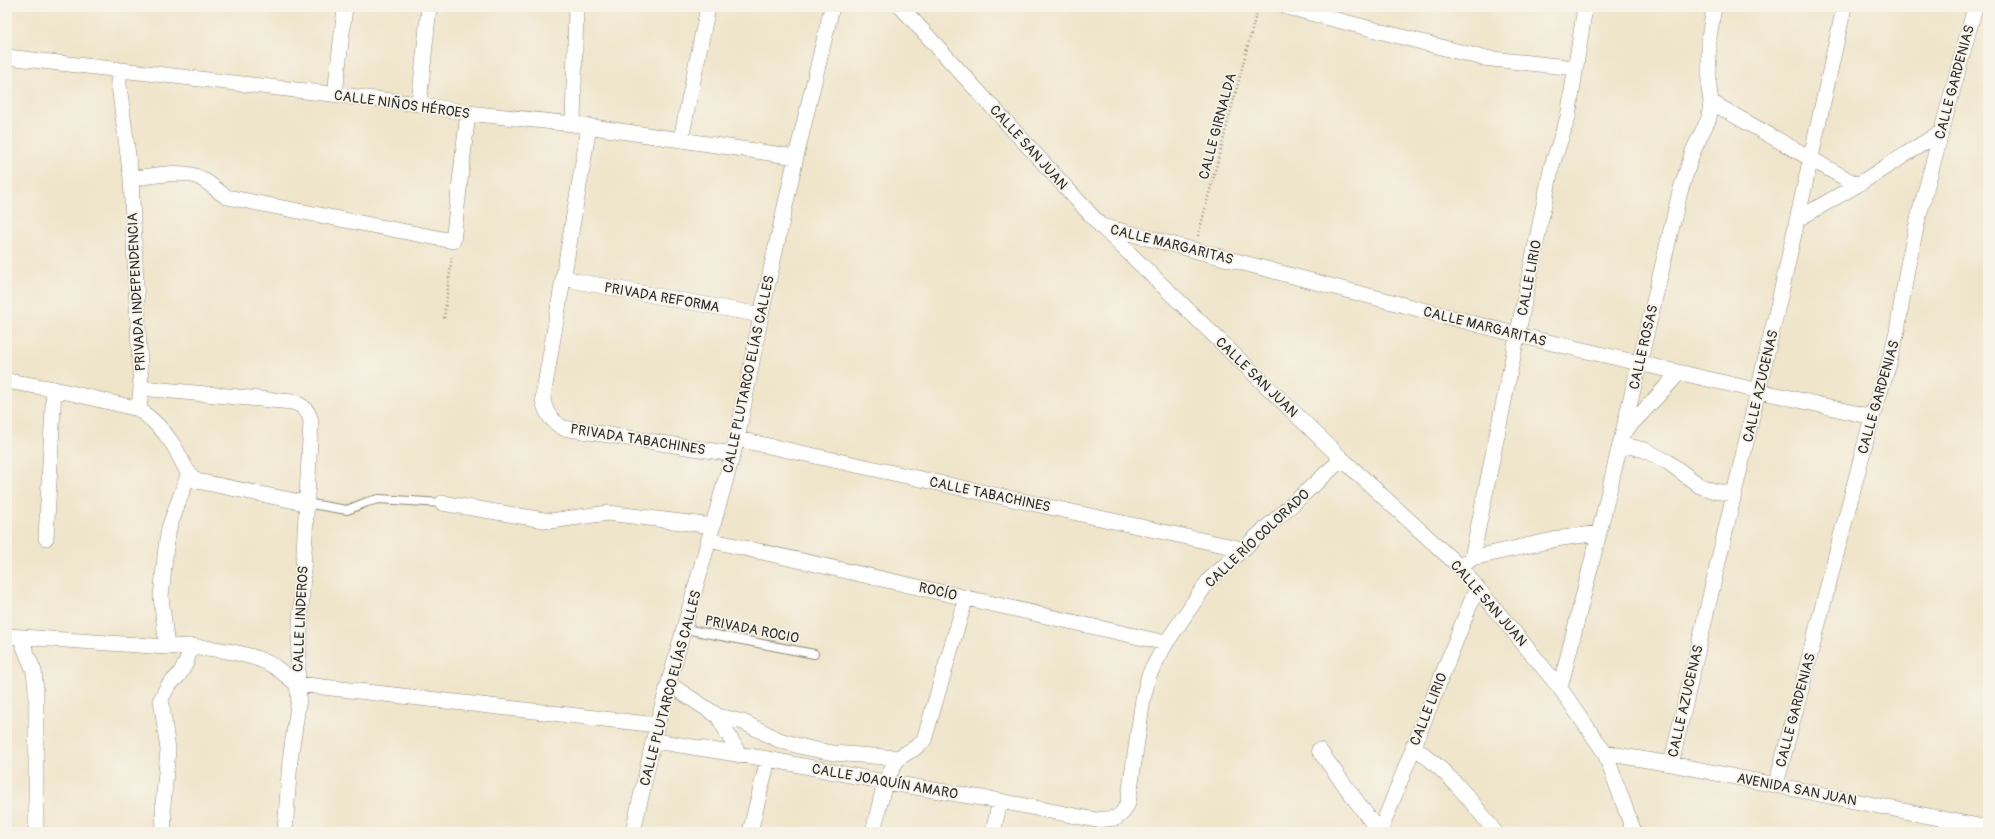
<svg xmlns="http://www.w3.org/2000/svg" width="1995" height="839" font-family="Pangolin,sans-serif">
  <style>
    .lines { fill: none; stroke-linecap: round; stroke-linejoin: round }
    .service-casing { stroke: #8d887b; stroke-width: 10 }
    .minor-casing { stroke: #8d887b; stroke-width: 16 }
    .path { stroke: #8d887b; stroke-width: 2.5; stroke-dasharray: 1 3; stroke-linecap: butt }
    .service { stroke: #fff; stroke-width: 8 }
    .minor { stroke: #fff; stroke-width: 15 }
    .labels { text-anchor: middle; stroke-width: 3.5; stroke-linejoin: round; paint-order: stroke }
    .street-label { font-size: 14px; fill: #2b2b2b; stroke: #f7f3e8 }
  </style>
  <rect width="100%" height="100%" fill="#f7f3e8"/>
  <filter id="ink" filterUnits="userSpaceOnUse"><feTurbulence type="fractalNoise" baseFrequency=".025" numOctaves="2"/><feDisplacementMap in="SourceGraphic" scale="8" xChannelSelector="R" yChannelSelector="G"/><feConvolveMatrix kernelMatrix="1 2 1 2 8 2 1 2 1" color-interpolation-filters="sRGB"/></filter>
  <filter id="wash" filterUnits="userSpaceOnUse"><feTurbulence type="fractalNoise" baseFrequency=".012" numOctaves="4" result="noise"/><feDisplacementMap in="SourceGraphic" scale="16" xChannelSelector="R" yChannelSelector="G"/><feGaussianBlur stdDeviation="0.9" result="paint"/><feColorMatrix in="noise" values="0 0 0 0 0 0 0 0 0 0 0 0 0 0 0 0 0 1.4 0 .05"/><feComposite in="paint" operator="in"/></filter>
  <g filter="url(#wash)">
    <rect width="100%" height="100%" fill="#efe5cb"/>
  </g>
  <g filter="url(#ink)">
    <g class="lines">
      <defs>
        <path id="service" d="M305 503 347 510 367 502 379 499 442 503
          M685 629 814 654"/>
        <path id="minor" d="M901 7 1101 226 1342 459 1461 568 1560 688 1605 753 1634 832
          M1287 7 1483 58 1575 68
          M7 57 419 104 468 113 573 124 796 157
          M117 69 131 179 141 388 139 409C151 419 163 429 172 443 181 456 184 472 197 481L305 503
          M335 94 345 7
          M1711 102 1857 185
          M419 104 429 7
          M573 124 576 7
          M589 127 543 397C544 412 551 420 563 428L733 454
          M681 139 708 7
          M131 179C151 176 185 168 202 179 211 184 218 192 227 197L453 241 468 113
          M1798 219 1857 185 1941 132
          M1102 226 1518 335 1872 417
          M563 276 576 281 761 315
          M7 381 54 389 139 409
          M141 388 292 402C303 405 308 410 311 421L297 684 299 699 290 760 285 832
          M1624 432 1679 373
          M737 439 1242 549
          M1620 444 1645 450 1668 462 1700 486 1714 491 1734 494
          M442 503 550 521 608 513 713 526
          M46 538 54 389
          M709 540 1166 643
          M1472 558 1562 538 1599 533
          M1461 568 1472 558 1552 165 1568 117 1585 7
          M7 636 167 647 191 646
          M20 637 34 671 36 691V832
          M167 647 161 597 166 547 169 528 188 475
          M669 684 718 716 740 756
          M1560 688 1599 533 1680 192 1693 151 1709 118 1711 102 1709 88V37L1714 7
          M718 716 743 722 779 740 803 747 833 753 898 758
          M655 741 768 759 885 782 1000 801 1096 820 1116 818 1123 812 1128 803 1143 699 1149 675 1166 643 1209 580 1342 459
          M1413 746C1448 772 1469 797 1495 832
          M1319 750 1379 832
          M1605 753 1671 764 1988 828
          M1671 764 1783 284 1844 7
          M1776 785 1872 417 1888 367 1897 331 1907 269 1919 215 1975 7
          M164 832 163 805 168 750 161 699 168 686 179 675 186 663 191 646C220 650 250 652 275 667 282 672 290 679 297 684L657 725
          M633 832 657 725 737 439 761 315 796 157 832 7
          M750 832 768 759
          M873 832 885 782 898 758 915 748 924 740 966 597
          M993 832 1000 801
          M1380 832 1477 587"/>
      </defs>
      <!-- service casing -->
      <use href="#service" class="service-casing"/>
      <!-- minor casing -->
      <use href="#minor" class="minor-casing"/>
      <!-- path -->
      <path class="path" d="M1198 236 1258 7
        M444 318 452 256"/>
      <!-- service -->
      <use href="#service" class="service"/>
      <!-- minor -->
      <use href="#minor" class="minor"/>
    </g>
  </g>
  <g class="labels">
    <!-- street labels -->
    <g class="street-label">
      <text transform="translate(1954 82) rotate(-75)" y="5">CALLE GARDENIAS</text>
      <text transform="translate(402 104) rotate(8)" y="5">CALLE NIÑOS HÉROES</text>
      <text transform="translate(1217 126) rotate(-75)" y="5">CALLE GIRNALDA</text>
      <text transform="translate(1029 147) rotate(48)" y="5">CALLE SAN JUAN</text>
      <text transform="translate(1172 244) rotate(14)" y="5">CALLE MARGARITAS</text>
      <text transform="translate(1529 278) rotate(-79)" y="5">CALLE LIRIO</text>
      <text transform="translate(136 292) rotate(-93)" y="5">PRIVADA INDEPENDENCIA</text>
      <text transform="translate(662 297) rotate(10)" y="5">PRIVADA REFORMA</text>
      <text transform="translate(1485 326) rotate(14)" y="5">CALLE MARGARITAS</text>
      <text transform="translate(1643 347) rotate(-77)" y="5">CALLE ROSAS</text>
      <text transform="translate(748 374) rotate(-78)" y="5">CALLE PLUTARCO ELÍAS CALLES</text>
      <text transform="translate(1257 377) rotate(44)" y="5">CALLE SAN JUAN</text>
      <text transform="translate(1760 386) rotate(-77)" y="5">CALLE AZUCENAS</text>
      <text transform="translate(1878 397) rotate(-74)" y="5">CALLE GARDENIAS</text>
      <text transform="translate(638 439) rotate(9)" y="5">PRIVADA TABACHINES</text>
      <text transform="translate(990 494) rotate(12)" y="5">CALLE TABACHINES</text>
      <text transform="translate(1257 538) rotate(-43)" y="5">CALLE RÍO COLORADO</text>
      <text transform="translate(938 591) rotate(13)" y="5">ROCÍO</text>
      <text transform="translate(1489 603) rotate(49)" y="5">CALLE SAN JUAN</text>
      <text transform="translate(300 619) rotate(-87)" y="5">CALLE LINDEROS</text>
      <text transform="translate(752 629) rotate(11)" y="5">PRIVADA ROCIO</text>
      <text transform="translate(670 688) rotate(-75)" y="5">CALLE PLUTARCO ELÍAS CALLES</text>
      <text transform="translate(1685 701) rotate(-77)" y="5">CALLE AZUCENAS</text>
      <text transform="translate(1428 709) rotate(-68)" y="5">CALLE LIRIO</text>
      <text transform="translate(1795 710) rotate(-75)" y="5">CALLE GARDENIAS</text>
      <text transform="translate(885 781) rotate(10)" y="5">CALLE JOAQUÍN AMARO</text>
      <text transform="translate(1797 789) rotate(11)" y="5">AVENIDA SAN JUAN</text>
    </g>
  </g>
  <!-- margin -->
  <rect width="1995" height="839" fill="none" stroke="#f7f3e8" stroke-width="24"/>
</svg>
